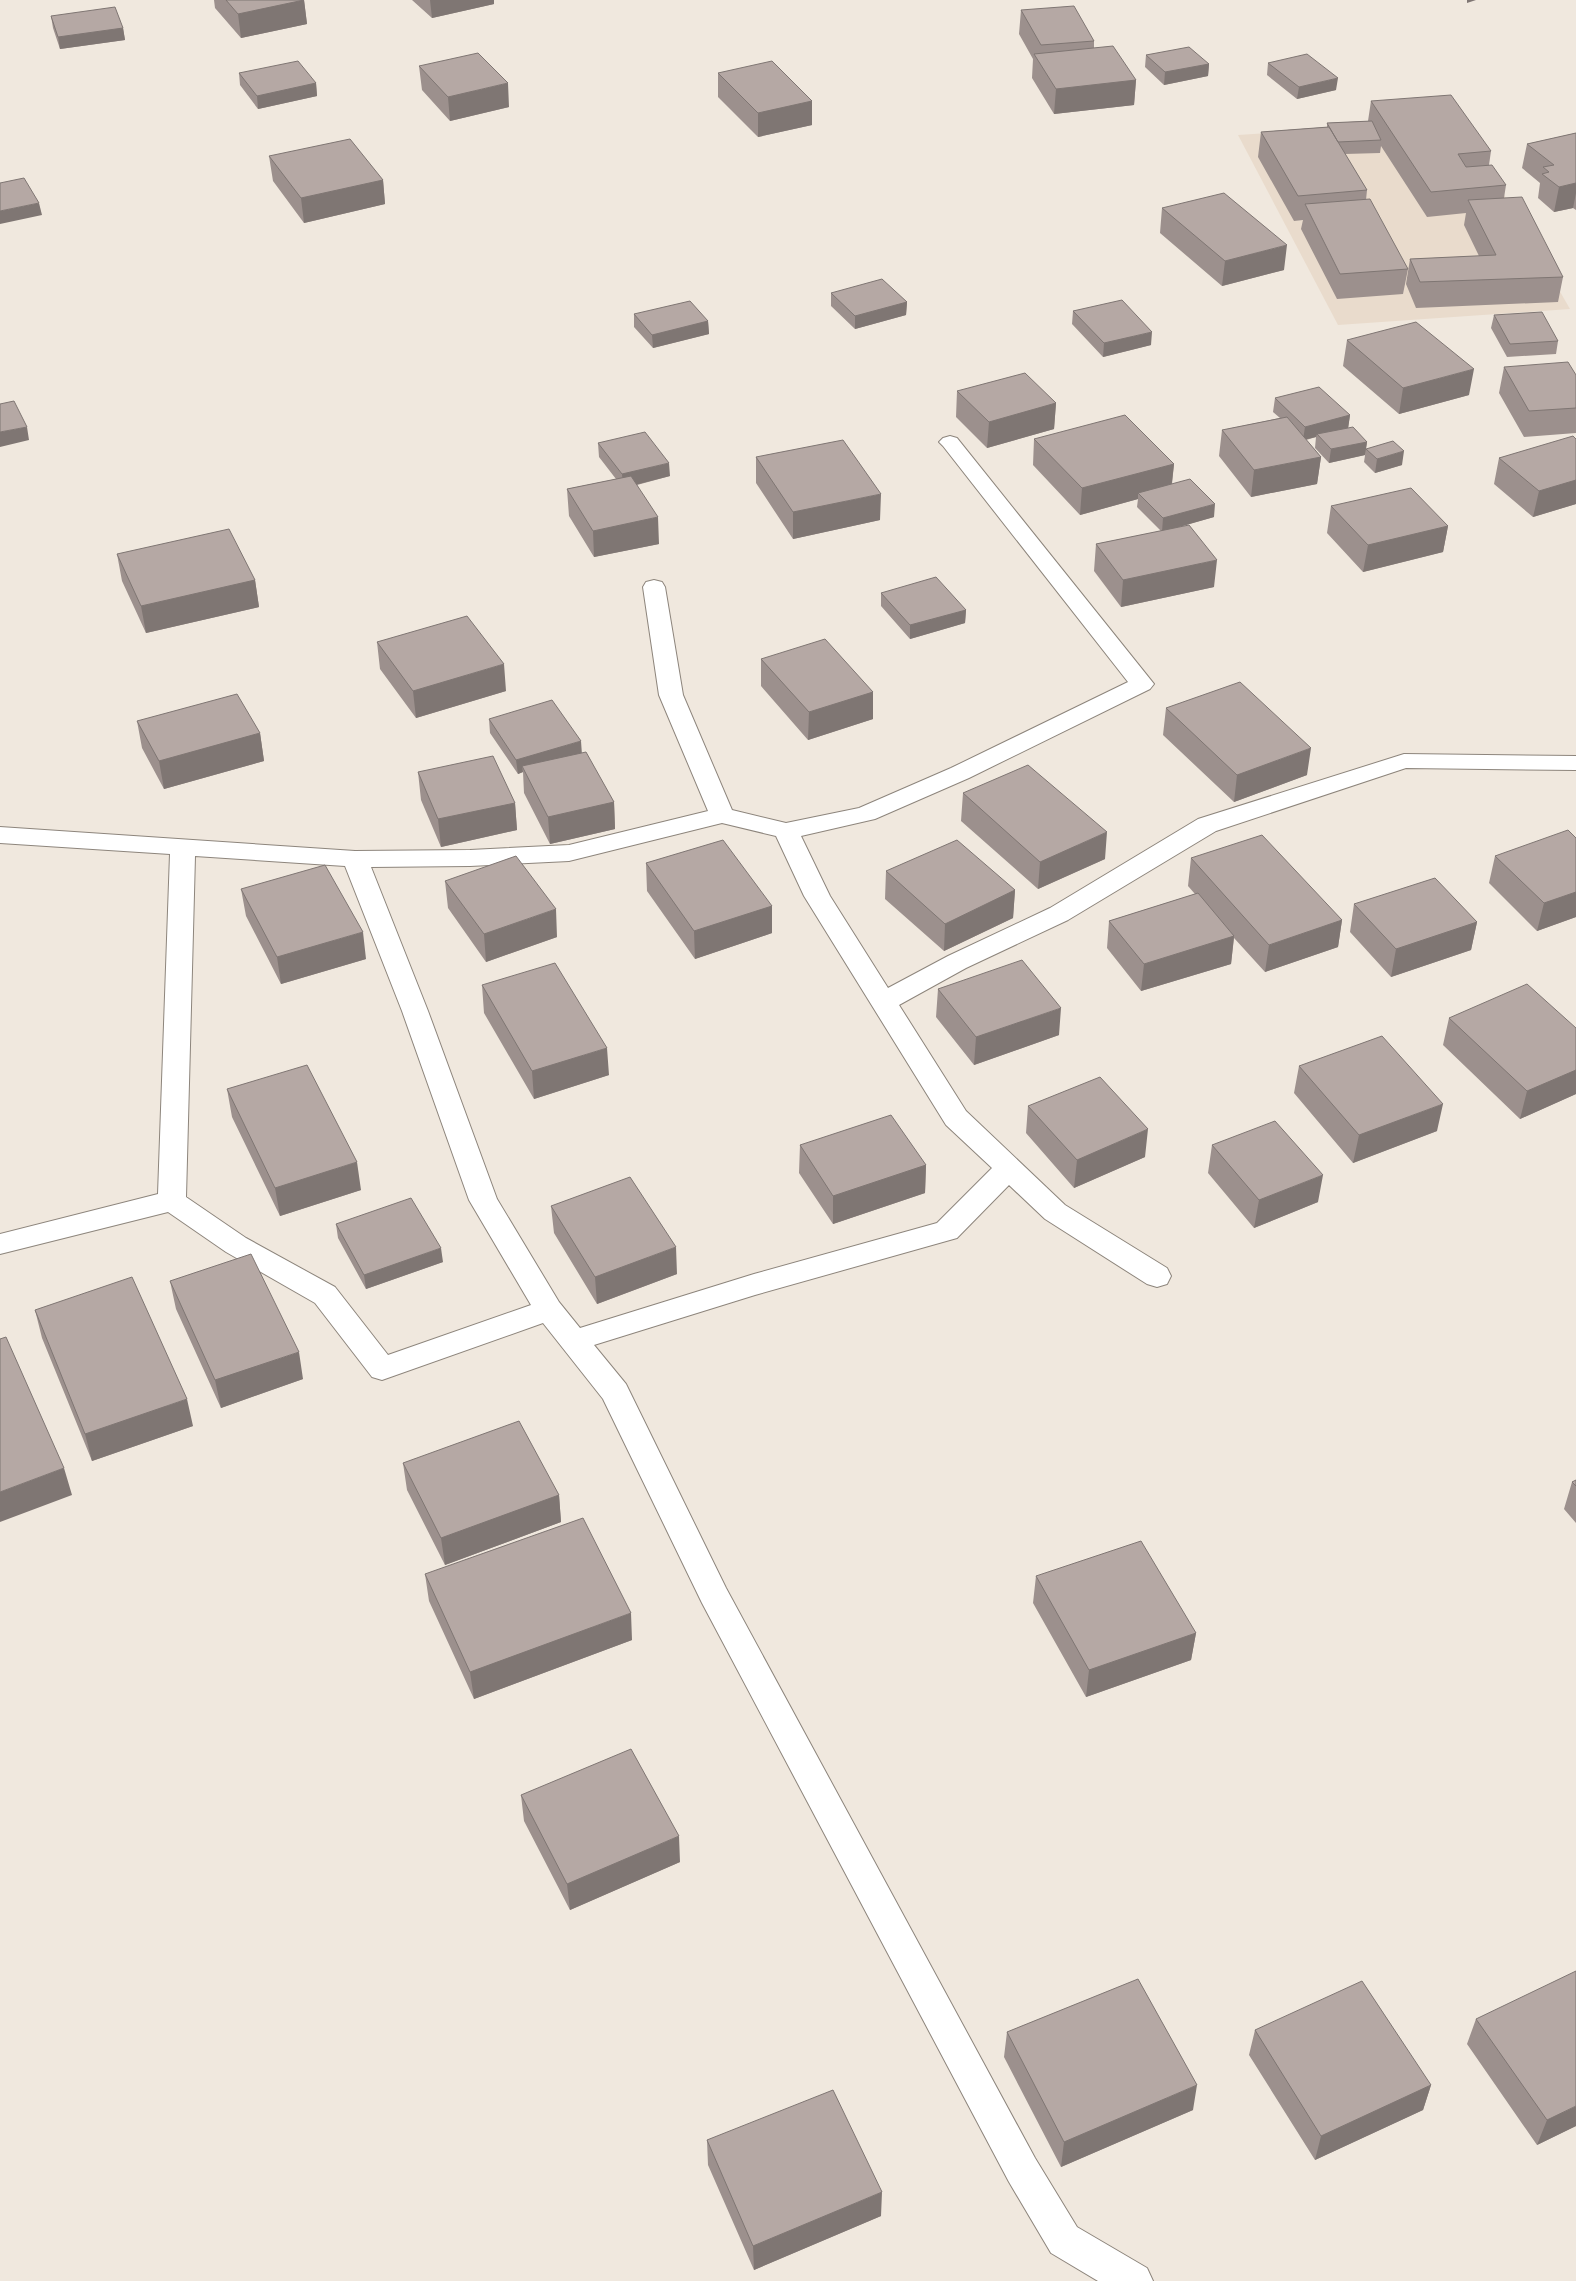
<svg xmlns="http://www.w3.org/2000/svg" width="1576" height="2281" font-family="Cabin,sans-serif">
  <style>
    .built { fill: #e9dbcc }
    .lines { fill: none; stroke-linecap: round; stroke-linejoin: round }
    .minor-casing { stroke: #8d857c; stroke-width: 2 }
    .minor { fill: #fff; fill-rule: evenodd }
    .wall { fill: #9c908d }
    .shaded-wall { fill: #7f7673 }
    .building { fill: #b5a8a4; stroke: #7f7673 }
  </style>
  <rect width="100%" height="100%" fill="#f0e8de"/>
  <!-- built -->
  <path class="built" d="M1461 120 1570 309 1338 325 1238 135Z"/>
  <g class="lines">
    <defs>
      <path id="minor" d="M950 436 957 438 1154 684 1150 689 969 778 875 819 801 836 830 896 888 988 948 956 1050 908 1198 819 1404 754 1576 756V770L1406 768 1216 831 1068 920 966 968 899 1005 966 1111 1065 1205 1167 1268 1171 1276 1167 1284 1157 1287 1147 1284 1045 1219 1009 1185 957 1238 755 1295 594 1345 626 1384 726 1588 1035 2158 1077 2227 1147 2268 1153 2281H1098L1051 2253 1009 2182 702 1603 603 1399 543 1323 382 1380 372 1377 315 1303 226 1252 168 1212 0 1254V1234L158 1194 170 854 0 843V827L355 851 470 850 569 845 708 811 659 695 643 587 646 582 654 580 662 582 665 587 683 695 732 810 786 823 859 808 951 768 1128 682 943 446 939 442 943 438ZM722 823 776 836 804 896 946 1125 992 1168 937 1223 754 1274 580 1328 559 1302 497 1199 428 1011 371 867 470 866 569 861ZM195 856 345 866 402 1011 469 1200 531 1305 388 1355 335 1287 246 1238 186 1197Z"/>
    </defs>
    <!-- minor casing -->
    <use href="#minor" class="minor-casing"/>
    <!-- minor -->
    <use href="#minor" class="minor"/>
  </g>
  <!-- wall -->
  <path class="wall" d="M214 0H304L307 24 241 38 215 8Z
    M412 0H494V4L432 18Z
    M1021 10 1094 41V48L1136 80 1134 105 1054 114 1032 78 1033 59 1019 34Z
    M51 16 123 28 125 40 60 49 53 28Z
    M1146 55 1209 64 1208 76 1164 85 1145 67Z
    M1268 63 1336 90 1297 99 1267 75Z
    M419 66 509 107 450 121 422 90Z
    M239 73 316 83 317 96 258 109 240 85Z
    M718 73 812 101V125L758 137 718 97Z
    M1371 101 1491 151 1489 165 1506 185 1504 198 1563 277 1558 302 1416 308 1406 284 1410 259 1479 256 1464 225 1466 213 1427 217 1381 146 1380 153 1345 154 1367 190 1366 200 1408 269 1403 294 1337 299 1301 229 1303 220 1294 221 1258 157 1261 132 1327 127V123L1368 121Z
    M1576 133V210L1573 208 1554 212 1538 198 1540 183 1522 168 1527 144Z
    M269 156 383 180 385 204 304 223 273 181Z
    M1162 208 1284 270 1222 286 1160 233Z
    M831 293 907 302 906 315 855 329 831 306Z
    M1073 311 1151 345 1103 357 1072 324Z
    M634 314 708 321 709 334 653 348 634 327Z
    M1494 315 1558 341 1556 354 1507 357 1491 328Z
    M1347 340 1469 395 1399 414 1343 366Z
    M1504 367 1576 375V433L1524 437 1499 393Z
    M957 391 1056 403 1054 429 987 448 956 417Z
    M1275 398 1350 415 1348 428 1367 442 1365 455 1329 463 1315 448 1316 437 1306 440 1321 457 1317 484 1251 497 1219 456 1222 430 1280 418 1273 412Z
    M1034 439 1174 464 1172 484 1214 517 1178 527 1214 587 1121 607 1094 571 1096 544 1161 531 1137 507 1138 499 1080 515 1033 465Z
    M1576 439V504L1533 517 1494 484 1499 458Z
    M598 443 670 476 637 485 659 544 594 557 569 516 567 489 616 479 599 457Z
    M1366 449 1402 465 1375 473 1364 462Z
    M756 457 880 520 793 539 756 483Z
    M1331 506 1448 526 1443 552 1363 572 1327 533Z
    M117 554 255 580 259 607 146 633 122 581Z
    M881 593 966 610 965 623 910 639 881 606Z
    M377 642 506 691 416 718 380 669Z
    M761 659 873 692V719L808 740 761 686Z
    M1166 708 1307 775 1234 802 1163 735Z
    M489 719 582 753 614 802 615 829 550 844 524 793 523 772 518 774 490 733Z
    M137 721 260 733 264 761 164 789 142 748Z
    M418 772 515 803 517 830 441 847 421 800Z
    M963 793 1105 859 1038 889 961 821Z
    M1576 838V917L1537 931 1489 883 1495 856Z
    M1191 858 1342 920 1338 947 1265 972 1234 938 1231 964 1141 991 1107 948 1109 921 1195 894 1188 886Z
    M646 863 772 906V933L695 959 647 891Z
    M886 871 1015 890 1013 918 944 951 885 899Z
    M445 881 557 937 486 962 448 908Z
    M241 889 366 959 281 984 246 916Z
    M1354 904 1477 922 1471 950 1391 977 1350 932Z
    M482 985 609 1075 534 1099 484 1013Z
    M938 989 1059 1035 974 1065 936 1017Z
    M1449 1018 1576 1028V1094L1520 1119 1443 1045Z
    M1299 1066 1437 1131 1353 1163 1294 1093Z
    M227 1089 361 1190 280 1216 232 1117Z
    M1028 1106 1145 1157 1074 1188 1026 1133Z
    M800 1145 926 1165 925 1193 833 1224 799 1173Z
    M1212 1145 1318 1202 1254 1228 1208 1173Z
    M551 1206 677 1274 597 1304 554 1233Z
    M336 1224 443 1262 366 1289 338 1238Z
    M170 1281 303 1379 221 1408 176 1309Z
    M35 1310 193 1426 92 1461 42 1338Z
    M403 1463 559 1495 561 1522 445 1565 407 1490Z
    M1576 1480V1523L1564 1509 1572 1482Z
    M425 1574 632 1640 474 1699 429 1601Z
    M1036 1576 1196 1633 1191 1660 1086 1697 1033 1603Z
    M521 1795 680 1862 570 1910 524 1821Z
    M1476 2019 1576 2126 1537 2145 1467 2044Z
    M1255 2030 1431 2085 1423 2110 1315 2160 1249 2055Z
    M1007 2032 1193 2110 1061 2167 1004 2057Z
    M707 2140 881 2216 754 2270 708 2165Z"/>
  <!-- shaded-wall -->
  <path class="shaded-wall" d="M304 0 307 24 241 38 238 14Z
    M430 0H494V4L432 18Z
    M1467 0H1476L1467 3Z
    M123 28 125 40 60 49 58 37Z
    M1209 64 1208 76 1164 85 1165 72Z
    M1338 78 1336 90 1297 99 1299 87Z
    M1136 80 1134 105 1054 114 1056 89Z
    M316 83 317 96 258 109 257 96Z
    M508 83 509 107 450 121 448 97Z
    M812 101V125L758 137V113Z
    M383 180 385 204 304 223 301 198Z
    M1576 183V193L1573 208 1554 212 1559 187Z
    M39 203 42 215 0 224V211Z
    M1287 245 1284 270 1222 286 1225 261Z
    M907 302 906 315 855 329V316Z
    M708 321 709 334 653 348 652 335Z
    M1152 332 1151 345 1103 357 1104 343Z
    M1474 369 1469 395 1399 414 1403 388Z
    M1056 403 1054 429 987 448 989 422Z
    M1350 415 1348 429 1317 434 1316 437 1303 440 1305 427Z
    M27 427 29 440 0 447V432Z
    M1367 442 1365 455 1329 463 1331 449Z
    M1404 451 1402 465 1375 473 1377 459Z
    M1321 457 1317 484 1251 497 1254 470Z
    M669 463 670 476 623 488 622 474Z
    M1174 464 1171 490 1138 493V499L1080 515 1082 488Z
    M1576 480V504L1533 517 1539 491Z
    M881 494 880 520 793 539V512Z
    M1215 504 1214 517 1162 532 1163 518Z
    M658 517 659 544 594 557 593 531Z
    M1448 526 1443 552 1363 572 1368 545Z
    M1217 560 1214 587 1121 607 1123 580Z
    M255 580 259 607 146 633 141 606Z
    M966 610 965 623 910 639V625Z
    M504 664 506 691 416 718 413 691Z
    M873 692V719L808 740 809 712Z
    M260 733 264 761 164 789 159 761Z
    M581 741 582 755 522 766 523 772 518 774 516 760Z
    M1311 748 1307 775 1234 802 1237 775Z
    M614 802 615 829 550 844 548 817Z
    M515 803 517 830 441 847 438 819Z
    M1107 832 1105 859 1038 889 1040 862Z
    M1015 890 1013 918 944 951 945 924Z
    M1576 892V917L1537 931 1544 903Z
    M772 906V933L695 959 694 931Z
    M556 909 557 937 486 962 484 934Z
    M1342 920 1338 947 1265 972 1269 945Z
    M1477 922 1471 950 1391 977 1396 949Z
    M363 932 366 959 281 984 277 957Z
    M1234 936 1231 964 1141 991 1144 964Z
    M1061 1008 1059 1035 974 1065 976 1037Z
    M607 1048 609 1075 534 1099 532 1071Z
    M1576 1070V1094L1520 1119 1527 1091Z
    M1443 1104 1437 1131 1353 1163 1359 1135Z
    M1148 1129 1145 1157 1074 1188 1077 1160Z
    M357 1162 361 1190 280 1216 275 1188Z
    M926 1165 925 1193 833 1224V1196Z
    M1323 1175 1318 1202 1254 1228 1259 1200Z
    M676 1247 677 1274 597 1304 595 1277Z
    M441 1248 443 1262 366 1289 364 1275Z
    M299 1352 303 1379 221 1408 215 1380Z
    M187 1399 193 1426 92 1461 85 1434Z
    M64 1468 72 1495 0 1522V1492Z
    M559 1495 561 1522 445 1565 441 1538Z
    M631 1613 632 1640 474 1699 470 1672Z
    M1196 1633 1191 1660 1086 1697 1089 1670Z
    M679 1836 680 1862 570 1910 567 1884Z
    M1197 2085 1193 2110 1061 2167 1064 2142Z
    M1431 2085 1423 2110 1315 2160 1321 2136Z
    M1576 2106V2126L1537 2145 1547 2120Z
    M882 2192 881 2216 754 2270 753 2246Z"/>
  <!-- building -->
  <path class="building" d="M226 0H304L238 14Z
    M1074 6 1094 41 1041 45 1021 10Z
    M115 7 123 28 58 37 51 16Z
    M1113 46 1136 80 1056 89 1034 54Z
    M1189 47 1209 64 1165 72 1146 55Z
    M478 53 508 83 448 97 419 66Z
    M1307 54 1338 78 1299 87 1268 63Z
    M298 61 316 83 257 96 239 73Z
    M772 61 812 101 758 113 718 73Z
    M1451 95 1491 151 1458 154 1466 167 1492 165 1506 185 1431 192 1371 101Z
    M1372 121 1381 140 1338 142 1327 123Z
    M1329 127 1367 190 1298 196 1261 132Z
    M1576 133V183L1559 187 1542 174 1549 172 1543 167 1554 165 1527 144Z
    M350 139 383 180 301 198 269 156Z
    M24 178 39 203 0 211V183Z
    M1224 193 1287 245 1225 261 1162 208Z
    M1522 197 1563 277 1420 282 1410 259 1496 255 1468 200Z
    M1370 199 1408 269 1340 274 1305 204Z
    M882 279 907 302 855 316 831 293Z
    M1122 300 1152 332 1104 343 1073 311Z
    M690 301 708 321 652 335 634 314Z
    M1542 312 1558 341 1510 344 1494 315Z
    M1416 322 1474 369 1403 388 1347 340Z
    M1568 362 1576 375V408L1529 411 1504 367Z
    M1025 373 1056 403 989 422 957 391Z
    M1319 387 1350 415 1305 427 1275 398Z
    M14 401 27 427 0 432V404Z
    M1125 415 1174 464 1082 488 1034 439Z
    M1287 417 1321 457 1254 470 1222 430Z
    M1353 427 1367 442 1331 449 1317 434Z
    M645 432 669 463 622 474 598 443Z
    M1573 436 1576 439V480L1539 491 1499 458Z
    M843 440 881 494 793 512 756 457Z
    M1393 441 1404 451 1377 459 1366 449Z
    M631 476 658 517 593 531 567 489Z
    M1190 479 1215 504 1163 518 1138 493Z
    M1411 488 1448 526 1368 545 1331 506Z
    M1189 525 1217 560 1123 580 1096 544Z
    M229 529 255 580 141 606 117 554Z
    M936 577 966 610 910 625 881 593Z
    M467 616 504 664 413 691 377 642Z
    M825 639 873 692 809 712 761 659Z
    M1240 682 1311 748 1237 775 1166 708Z
    M237 694 260 733 159 761 137 721Z
    M552 700 581 741 516 760 489 719Z
    M586 752 614 802 548 817 522 766Z
    M493 756 515 803 438 819 418 772Z
    M1028 765 1107 832 1040 862 963 793Z
    M1568 830 1576 838V892L1544 903 1495 856Z
    M1262 835 1342 920 1269 945 1191 858Z
    M723 840 772 906 694 931 646 863Z
    M957 840 1015 890 945 924 886 871Z
    M516 856 556 909 484 934 445 881Z
    M325 865 363 932 277 957 241 889Z
    M1435 878 1477 922 1396 949 1354 904Z
    M1198 893 1234 936 1144 964 1109 921Z
    M1022 960 1061 1008 976 1037 938 989Z
    M555 963 607 1048 532 1071 482 985Z
    M1527 984 1576 1028V1070L1527 1091 1449 1018Z
    M1382 1036 1443 1104 1359 1135 1299 1066Z
    M307 1065 357 1162 275 1188 227 1089Z
    M1100 1077 1148 1129 1077 1160 1028 1106Z
    M891 1115 926 1165 833 1196 800 1145Z
    M1275 1121 1323 1175 1259 1200 1212 1145Z
    M630 1177 676 1247 595 1277 551 1206Z
    M411 1198 441 1248 364 1275 336 1224Z
    M251 1254 299 1352 215 1380 170 1281Z
    M132 1277 187 1399 85 1434 35 1310Z
    M6 1337 64 1468 0 1492V1339Z
    M519 1421 559 1495 441 1538 403 1463Z
    M1576 1480V1486L1572 1482Z
    M583 1518 631 1613 470 1672 425 1574Z
    M1141 1541 1196 1633 1089 1670 1036 1576Z
    M631 1749 679 1836 567 1884 521 1795Z
    M1576 1971V2106L1547 2120 1476 2019Z
    M1138 1979 1197 2085 1064 2142 1007 2032Z
    M1362 1981 1431 2085 1321 2136 1255 2030Z
    M833 2090 882 2192 753 2246 707 2140Z"/>
</svg>
